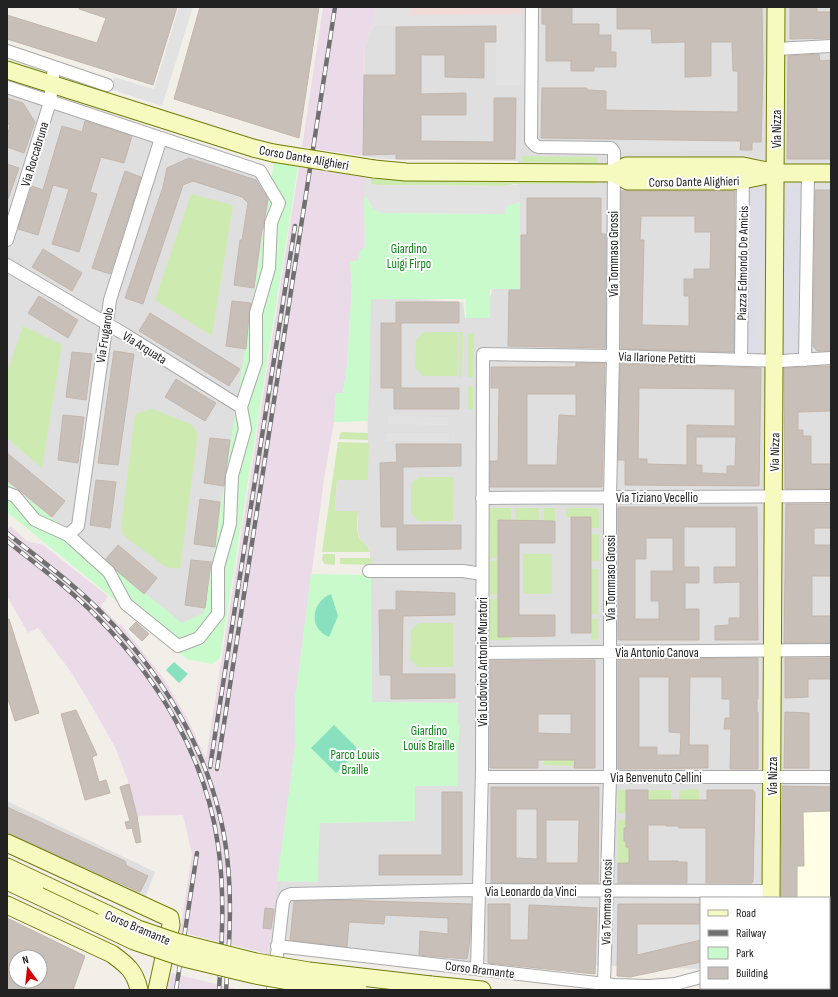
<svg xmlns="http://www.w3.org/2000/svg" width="838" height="997" font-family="'Sofia Sans Condensed',sans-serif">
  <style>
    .residential { fill: #e0dfdf }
    .commercial { fill: #f2dad9 }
    .industrial { fill: #ebdbe8 }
    .education { fill: #ffffe5 }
    .grass { fill: #cdebb0 }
    .park { fill: #c8facc }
    .pitch { fill: #88e0be }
    .parking { fill: #e2e2e2 }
    .plaza { fill: #dddde8 }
    .building { fill: #c7bfb8; stroke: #c4b6ab; fill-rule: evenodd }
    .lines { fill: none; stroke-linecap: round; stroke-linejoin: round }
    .street-casing { stroke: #a9a9a9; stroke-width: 14 }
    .secondary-casing { stroke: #707d05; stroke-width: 19 }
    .street { stroke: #fff; stroke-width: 12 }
    .secondary { stroke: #f7fabf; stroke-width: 17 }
    .rail-casing { stroke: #707070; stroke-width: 4.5 }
    .rail { stroke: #fff; stroke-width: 3; stroke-dasharray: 9; stroke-linecap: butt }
    .secondary-bridge-casing { stroke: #707d05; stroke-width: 19; stroke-linecap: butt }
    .secondary-bridge { stroke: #f7fabf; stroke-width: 17 }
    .labels { text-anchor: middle; stroke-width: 4; stroke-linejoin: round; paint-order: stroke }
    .street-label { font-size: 13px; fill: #222; stroke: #fff }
    .park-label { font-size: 13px; fill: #0c8416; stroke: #fff }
  </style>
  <rect width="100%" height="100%" fill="#f2efe9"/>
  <!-- residential -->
  <path class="residential" d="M522 7H831V974H829V898H701V969L268 954 277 881 317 882 319 823 415 821V786L458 785V703L372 702 370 552 369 548 360 539 358 533V511H335L337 480 368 479 367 296 463 302 465 318H486L492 289 520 288V184L518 161 385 159 362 156 365 47 373 26H496V85H521Z
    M7 92 260 178 273 199 206 618 188 628 7 488Z
    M7 801 155 872 145 898 7 835Z"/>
  <!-- commercial -->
  <path class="commercial" d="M375 7H522L521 85H496V26H373Z"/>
  <!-- industrial -->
  <path class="industrial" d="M323 7H375L373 26 365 47 362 156 302 147Z
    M299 167 364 177 365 246 358 261H350L352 286 347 365 343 393H336L334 422 324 479 295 700 296 740 268 954 180 932 192 854 183 815 137 816 129 784 116 749 90 703 71 672 38 628 28 633 7 596V528H8L11 526 27 541 43 545 108 596 101 606 119 625 121 624 164 679 186 716 206 758Z
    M171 973 240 990H167Z"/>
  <!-- education -->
  <path class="education" d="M779 786 831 787V915H829V898H781Z"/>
  <!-- grass -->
  <path class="grass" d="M521 156 597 157V163L521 162Z
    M371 179 597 180V184H515L504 186 377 185 371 184Z
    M191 194 233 205 212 336 155 300Z
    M23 326 62 345 42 468 7 438V373Z
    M424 332H458V376H423L415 368 416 340Z
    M459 332H463L462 377H459Z
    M468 333H474L473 377H468Z
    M468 387H473V409H468Z
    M152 409 191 424 198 433 180 569 166 567 123 535 121 526 135 414Z
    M342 432 368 433V440L339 439 340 434Z
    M338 442 369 443 368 480H337L335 511H358C358 519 355 533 361 540 365 544 369 546 370 552H322Z
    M419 477H454L453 521H419L411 513V484Z
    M490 508H511V520L498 521V558H490Z
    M515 508H539V520L516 521Z
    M544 508H555V521H544Z
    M567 508H599V528H591V517H566Z
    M591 534H599V561H591Z
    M323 554H335V565L324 564 322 560Z
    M523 554H552V594H523Z
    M340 558H371V565L340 564Z
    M490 561H498V595H490Z
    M591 569H598V614H591Z
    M490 599H498V636L512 637V640H489Z
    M591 619H598V639L591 640Z
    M419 623H453V667H418L410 659 411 630Z
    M544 760H575L574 766 544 765Z
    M699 789V800H679V790Z
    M618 790H626V813H618Z
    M648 790H671V800H648Z
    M618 820H626V828H624V841H626V846L629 847V863H618Z"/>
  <!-- park -->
  <path class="park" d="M274 161 298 167 220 658 212 664 187 659 7 512V482L182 623 204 613Z
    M364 196 367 198 371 207 385 213 505 214V207L520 202V289H490V318H466V299H371L368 421 334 422 336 393H343L347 365 352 286 350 261H358L360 251 365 246Z
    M311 574 371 575 372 702 458 703V723L460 725 458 748V786H415V821L320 823 317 882 277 881 296 740 295 700Z"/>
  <!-- pitch -->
  <path class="pitch" d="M331 594 338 616 329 637C308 629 311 602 331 594Z
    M174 662 188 674 179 683 166 670Z
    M334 725 359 750 336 773 311 748Z"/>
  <!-- parking -->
  <path class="parking" d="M179 7H193L162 106 110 89 114 77 154 89Z
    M375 7H411L410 15 521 14V85H496V26H373Z
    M620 141 739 142V151H684L683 153H620Z
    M364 178 371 179 372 184 377 185 504 186 520 184V202L505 207V214L381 213 373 209 367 198 364 196Z
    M388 416 448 417V425L388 424Z
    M387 433H449V442L387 441Z"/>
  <!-- plaza -->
  <path class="plaza" d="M790 187H793L799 189 801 195V274L798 278V343L802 346 801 353H784L782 352V332L786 328V278L781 273 780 215H785V195L788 189Z
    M752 188 759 189 761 191V200H765V264L761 268V271H758V338L761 343V353L760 354H746L745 343 748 339 751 235 747 230 748 191Z"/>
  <!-- building -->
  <path class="building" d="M79 7H177L153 85 7 39V15L97 43 106 18 79 9Z
    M200 7H319L299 138 174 99Z
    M542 7H572V24H599V35H611V52H616V67H594V71H571V61H546V24H542Z
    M617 7H762L763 71 761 142H752V150H740L741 141 541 138 542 88H587V90L606 91V110L738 112V71H733L732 42H711V76L685 77V42L652 43 651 29H617Z
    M790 7H817V12H831V38L790 39Z
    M496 26V42H484V78L445 77V55H421V94L466 93V115H421V141L494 142V98H516L515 159H396V154L363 155 364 75H396V27Z
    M819 54 820 61 831 60V159H787L788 56Z
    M7 98 23 103 35 122 24 153 7 147V136L10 126 7 122Z
    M85 121 132 136 124 163 101 157 90 192 97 194 79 252 52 244 69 189 53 185 38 235 18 229 32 186 43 190 62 126 82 132Z
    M189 158 256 180 268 199 263 229H262L254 288 234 285 240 240H242L248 203 242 197 193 181 183 185 143 304 125 298 163 187 167 168Z
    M7 164 19 168 8 199H7Z
    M125 171 141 177 110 274 92 268Z
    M815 190H831V351H817L813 346Z
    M621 191H735L734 352 621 349ZM641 216H695V232H711L710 269H694V279H684V296H689V326L642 325 644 240H640Z
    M527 198H601V234H606V348L508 346 509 290H521V235H527Z
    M43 249 82 273 72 291 32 267Z
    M39 296 78 320 68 338 28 313Z
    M232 301 251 303 249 313 248 327 246 349 226 346Z
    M396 302H459V323H401V388H459V409H394V388H381V323H396Z
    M150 313 240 369 229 386 139 331Z
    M114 351 134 354 118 465 98 463Z
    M72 352 92 354 86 400 66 397Z
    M576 363H605L602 487H490V461H498L499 388H491V367H576ZM527 394H576V416L559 415 557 465H527Z
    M620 364 761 368 759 486 625 485V460H618ZM639 388 735 389V426L687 425V465L647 464V459H638ZM696 437H736L735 466H727V474L702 473V465H696Z
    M831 366V411L798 412V430H803V436H811V464H831V489H785L784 368Z
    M176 379 216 403 205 421 165 397Z
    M63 415 84 417 78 463 58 460Z
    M210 438 230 440 224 486 204 483Z
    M396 444H461V466L403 467V525H461V549L397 550V527H381L380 463 397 462Z
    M7 453 65 501 52 517 7 480Z
    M96 480 116 482 110 528 90 525Z
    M200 499 220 502 215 547 194 544Z
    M786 504H831V528H814V545H831V576H812V616H831V643H784Z
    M618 507H757L758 640H715V626L729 625V618H740V582L714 583V567H736V527H684V567H699V583H685V609H699V640H618ZM646 538H673V571H651V601H659V619H635V559H646Z
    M571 517H591V633H571Z
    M498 520 555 521V543H519V615H555V636L498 637Z
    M118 545 157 578 144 594 117 571 106 559Z
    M191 560 211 562 205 608 185 605Z
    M396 591 455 593V615L403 616 402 674H455V698L391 699V675H380L379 610H396Z
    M7 619H9L39 713 15 721 7 696Z
    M136 622 149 634 142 641 129 629Z
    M758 658V699H757V712H758V769H730L731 729H724L725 718H730V699H722V677H690L689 745H708V768L618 769V659ZM639 677H669V732L681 733 680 755H657V747H639Z
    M785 658H831V679H808V697L785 698Z
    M595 660V768H574L575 760H538V768H490V661ZM538 714H571V734L538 733Z
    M76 710 97 755 92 757 99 782 106 780 110 793 85 800 61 714Z
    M785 712 809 713V768H784Z
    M129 784 137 816 141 842 136 843 132 828 127 829 125 822 130 821 120 787Z
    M782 786 831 787V811L803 812 804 866H797V898H781Z
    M491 787H599L598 883H491ZM516 809H537V859L516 858ZM546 820H579L578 863H546Z
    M626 790H648V800H707V790H753L755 793 753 882 751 883H706V828H679L678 826H666V825H648V861H678V862H687V883H618V863H629V847H626V841H624V828H626Z
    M442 792H462V875H379V855H442Z
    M7 807 125 861 127 866 148 876 140 892 7 833Z
    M338 900 471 904 470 940 467 959 419 955 420 931 448 934V918L385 915 384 924 349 922 347 947 290 940 294 901Z
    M488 904H510V940H528L529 905 597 908 595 974 488 963Z
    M618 904H701V924H637V955L701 940V962L630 977 617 976Z
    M265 908 274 909 271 929 263 928Z
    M7 918 85 956 73 990H7ZM16 957H40V981H16Z"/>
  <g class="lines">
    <defs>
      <path id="street" d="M532 7 531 141 536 146 539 147 611 148 614 152 613 356 610 497V777L604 984
        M776 49 831 46
        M7 51 107 85
        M7 87 260 171 279 203 271 223 269 268 256 313V362L241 407 245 429 232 476 230 524 218 567V614L199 638 178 646 126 604 109 572 68 535 35 520 15 496 7 493
        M7 240 50 102 54 67
        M7 265 126 335 241 407
        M741 360 743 173
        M805 360 808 173
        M482 498 831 496
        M68 535 78 526 110 300 161 138
        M369 571H463L482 574
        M482 653 831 650
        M482 777H831
        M277 946 614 985 649 986 675 984 701 977
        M477 969 482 771 483 354 613 356 780 361 831 358
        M273 990 283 902 286 896 291 894 468 890 771 891"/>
      <path id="secondary" d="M7 70 253 148 273 153
        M374 169 406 172 614 173 626 166H743L776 173
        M614 173 628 181H731L743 180 776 173H831
        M7 843 170 918 171 925 157 990
        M7 867 107 914
        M7 881 39 896
        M771 898 776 7
        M7 905 112 954C127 965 135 971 139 990
        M431 985 482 990
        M829 985 831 986
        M797 988 799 990
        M710 990 718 988
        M738 990 740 988"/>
    </defs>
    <!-- street casing -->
    <use href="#street" class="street-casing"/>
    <!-- secondary casing -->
    <use href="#secondary" class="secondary-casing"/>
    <!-- street -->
    <use href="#street" class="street"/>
    <!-- secondary -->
    <use href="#secondary" class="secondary"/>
    <defs>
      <path id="rail" d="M7 533C39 559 73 583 102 613 169 680 220 770 228 866 232 907 229 949 226 990
        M7 541C37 565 70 589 97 617 159 679 206 758 218 845 225 893 222 942 219 990
        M210 767 295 226
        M217 769 335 7
        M176 990 197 853"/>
    </defs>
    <!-- rail casing -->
    <use href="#rail" class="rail-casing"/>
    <!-- rail -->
    <use href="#rail" class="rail"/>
    <defs>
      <path id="secondary-bridge" d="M273 153 374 169
        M39 896 134 941 184 958 255 975 288 981 358 990
        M107 914 138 929 176 942 256 962 309 971 431 985"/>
    </defs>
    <!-- secondary-bridge casing -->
    <use href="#secondary-bridge" class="secondary-bridge-casing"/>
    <!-- secondary-bridge -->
    <use href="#secondary-bridge" class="secondary-bridge"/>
  </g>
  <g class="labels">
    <!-- street labels -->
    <g class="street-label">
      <text transform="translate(776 129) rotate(-90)" y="5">Via Nizza</text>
      <text transform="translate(34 154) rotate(-73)" y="5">Via Roccabruna</text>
      <text transform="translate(304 157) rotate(10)" y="5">Corso Dante Alighieri</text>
      <text transform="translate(694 181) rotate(-1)" y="5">Corso Dante Alighieri</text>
      <text transform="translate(613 254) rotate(-90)" y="5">Via Tommaso Grossi</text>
      <text transform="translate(742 263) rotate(-89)" y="5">Piazza Edmondo De Amicis</text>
      <text transform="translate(104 335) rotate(-81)" y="5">Via Frugarolo</text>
      <text transform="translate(145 347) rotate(32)" y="5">Via Arquata</text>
      <text transform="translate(657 357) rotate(2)" y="5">Via Ilarione Petitti</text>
      <text transform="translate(774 452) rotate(-89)" y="5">Via Nizza</text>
      <text x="657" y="502">Via Tiziano Vecellio</text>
      <text transform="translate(610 578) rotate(-90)" y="5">Via Tommaso Grossi</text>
      <text x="657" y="657">Via Antonio Canova</text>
      <text transform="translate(482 662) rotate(-90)" y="5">Via Lodovico Antonio Muratori</text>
      <text transform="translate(772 776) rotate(-90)" y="5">Via Nizza</text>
      <text x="656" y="782">Via Benvenuto Cellini</text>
      <text x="531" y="896">Via Leonardo da Vinci</text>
      <text transform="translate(606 902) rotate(-89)" y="5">Via Tommaso Grossi</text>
      <text transform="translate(138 927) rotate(23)" y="5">Corso Bramante</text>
      <text transform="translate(480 969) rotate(7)" y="5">Corso Bramante</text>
    </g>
    <!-- park labels -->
    <g class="park-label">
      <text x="409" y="253">Giardino<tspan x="409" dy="15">Luigi Firpo</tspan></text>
      <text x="429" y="735">Giardino<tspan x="429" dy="15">Louis Braille</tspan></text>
      <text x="355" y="759">Parco Louis<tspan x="355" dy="15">Braille</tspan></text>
    </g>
  </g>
  <!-- border -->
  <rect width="838" height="997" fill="none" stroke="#222222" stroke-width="16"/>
  <!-- legend -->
  <rect x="700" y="897" width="130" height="92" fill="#ffffff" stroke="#a7a7a7"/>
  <rect x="708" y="910" width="20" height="6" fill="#f7fabf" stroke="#a7a7a7"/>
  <text x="736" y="917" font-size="12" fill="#222222">Road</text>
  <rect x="708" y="930" width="20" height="6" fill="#707070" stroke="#a7a7a7"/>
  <text x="736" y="937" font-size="12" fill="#222222">Railway</text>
  <rect x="708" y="947" width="20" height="12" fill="#c8facc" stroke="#a7a7a7"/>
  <text x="736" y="957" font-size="12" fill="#222222">Park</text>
  <rect x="708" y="967" width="20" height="12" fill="#c7bfb8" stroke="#a7a7a7"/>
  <text x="736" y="977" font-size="12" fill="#222222">Building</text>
  <!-- north arrow -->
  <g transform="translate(28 969) rotate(345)"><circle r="19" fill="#ffffff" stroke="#a7a7a7"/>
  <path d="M0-3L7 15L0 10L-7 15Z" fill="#d40000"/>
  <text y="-6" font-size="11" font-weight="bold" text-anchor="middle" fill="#222222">N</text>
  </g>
</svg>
